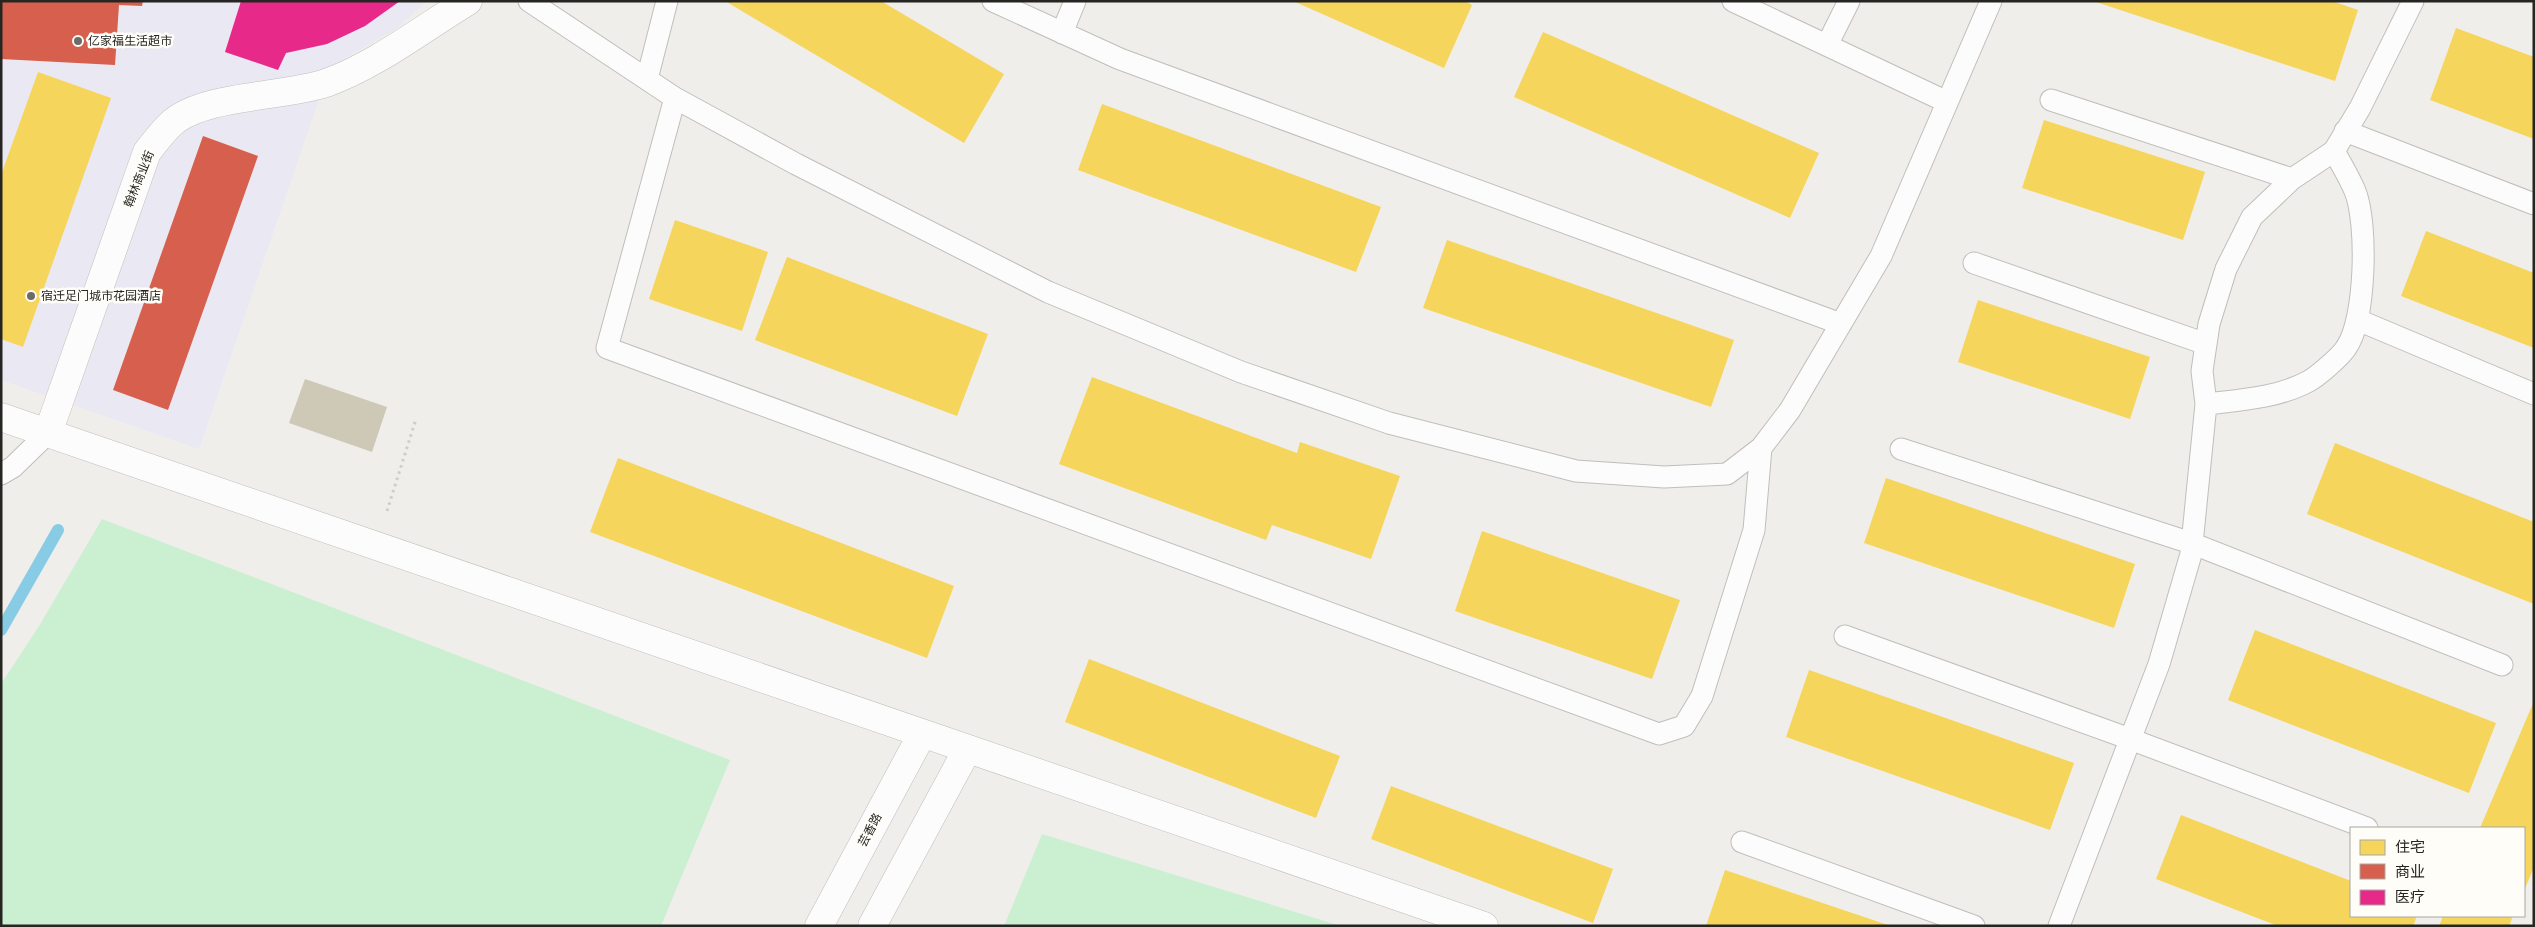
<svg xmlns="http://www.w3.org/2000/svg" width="2535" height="927" font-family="Arial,'Noto Sans SC',sans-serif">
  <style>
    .commercial { fill: #eae8f2 }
    .green { fill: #cbf0d1 }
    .homes { fill: #f6d55c }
    .shops { fill: #d6604d }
    .health { fill: #e7298a }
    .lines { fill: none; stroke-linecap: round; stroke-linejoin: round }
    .stream { stroke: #87cce4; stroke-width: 12 }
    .building { fill: #cec8b6 }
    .service-casing { stroke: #c0bebb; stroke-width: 23 }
    .minor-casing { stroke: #c0bebb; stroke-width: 29 }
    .tertiary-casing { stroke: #c0bebb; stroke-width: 29 }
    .path { stroke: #cdcdcb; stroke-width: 3; stroke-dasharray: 2.5 4; stroke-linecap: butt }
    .service { stroke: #fdfcfc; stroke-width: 21 }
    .minor { stroke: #fdfcfc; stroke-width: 28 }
    .tertiary { stroke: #fdfcfc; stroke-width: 28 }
    .poi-dot { fill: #6d6b68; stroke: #fffdf8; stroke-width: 2 }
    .labels { text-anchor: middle; stroke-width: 5; stroke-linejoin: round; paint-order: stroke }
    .poi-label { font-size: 12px; fill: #262522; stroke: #fffdf8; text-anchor: start }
    .street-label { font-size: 12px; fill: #262522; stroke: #fffdf8 }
  </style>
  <rect width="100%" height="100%" fill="#f0eeea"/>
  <!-- commercial -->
  <path class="commercial" d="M1 1H427L396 29 330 67 199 449 1 380Z"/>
  <!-- green -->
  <path class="green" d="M102 519 730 760 661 926H1V684L39 626Z
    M1042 834 1341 926H1004Z"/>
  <!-- homes -->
  <path class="homes" d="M725 1H881L1004 74 964 143Z
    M1293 1H1465L1472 5 1444 68Z
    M2332 1 2358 10 2335 81 2096 2Z
    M2456 28 2534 57V139L2430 100Z
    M1543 32 1819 153 1790 218 1514 97Z
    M38 72 111 98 23 347 1 339V175Z
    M1102 104 1381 207 1356 272 1078 170Z
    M2044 120 2205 172 2183 240 2022 188Z
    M675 220 768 252 742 331 649 299Z
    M2426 231 2534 273V348L2401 296Z
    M1447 240 1734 340 1711 407 1423 308Z
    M787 257 988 334 957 416 755 340Z
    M1978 300 2150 357 2130 419 1958 362Z
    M1092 377 1297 453 1300 442 1400 476 1371 559 1272 525 1266 540 1059 464Z
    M2335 443 2534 522V604L2307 514Z
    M618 458 954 586 927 658 590 532Z
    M1886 478 2135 564 2114 628 1864 543Z
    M1482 531 1680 600 1652 679 1455 611Z
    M2255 630 2496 723 2469 793 2228 700Z
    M1089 659 1340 756 1316 818 1065 722Z
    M1809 670 2074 763 2050 830 1786 737Z
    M2534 701V867L2524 891V828H2480Z
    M1391 786 1613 869 1593 923 1371 839Z
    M2181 815 2351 881V916H2417L2413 926H2278L2156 879Z
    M1725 870 1888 925V926H1706Z
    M2443 916H2513L2509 926H2439Z"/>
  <!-- shops -->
  <path class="shops" d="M1 1H143L142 6 119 5 115 65 1 59Z
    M203 136 258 156 168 410 113 390Z"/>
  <!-- health -->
  <path class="health" d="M241 1H400L365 26 327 44 286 53 278 70 225 52Z"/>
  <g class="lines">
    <!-- stream -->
    <path class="stream" d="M1 630 58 530"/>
  </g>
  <!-- building -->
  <path class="building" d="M305 379 387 407 372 452 289 423Z"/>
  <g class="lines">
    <defs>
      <path id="service" d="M529 1 675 98 796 164 1048 292 1241 372 1389 423 1576 471 1664 477 1727 474 1761 448 1790 410 1881 256 1991 1
        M993 1 1120 59 1841 324
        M1733 1 1947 102
        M1062 33 1075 1
        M1827 45 1849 1
        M647 79 667 1
        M675 98 607 348 1659 734 1684 726 1702 696 1754 530 1761 448
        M2051 100 2292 179
        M2345 131 2534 204
        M1974 263 2206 344
        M2358 320 2534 394
        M2206 404C2240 400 2278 398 2309 381 2318 376 2341 356 2346 348 2366 320 2368 223 2355 191 2349 177 2341 164 2334 151
        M1901 449 2191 543 2502 665
        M1 474 13 467 48 433
        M1845 636 2130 739 2367 828
        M1742 842 1974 926
        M2059 926 2159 664 2191 554 2206 404 2202 371 2209 324 2226 269 2252 217 2292 179 2334 151 2360 108 2413 1"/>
      <path id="minor" d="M1 417 1484 926
        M48 433 147 152C155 142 163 131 172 123 203 95 284 97 326 83 376 65 422 29 468 1"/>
      <path id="tertiary" d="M819 926 922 734
        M872 926 967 750"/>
    </defs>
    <!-- service casing -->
    <use href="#service" class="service-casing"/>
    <!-- minor casing -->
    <use href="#minor" class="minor-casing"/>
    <!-- tertiary casing -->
    <use href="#tertiary" class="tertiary-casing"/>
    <!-- path -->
    <path class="path" d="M387 511 416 419"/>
    <!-- service -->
    <use href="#service" class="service"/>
    <!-- minor -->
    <use href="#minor" class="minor"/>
    <!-- tertiary -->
    <use href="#tertiary" class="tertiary"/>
  </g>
  <!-- markers -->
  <g class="poi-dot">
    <circle cx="78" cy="41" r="5"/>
    <circle cx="31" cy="296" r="5"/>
  </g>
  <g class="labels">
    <!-- poi labels -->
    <g class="poi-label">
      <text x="88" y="45">亿家福生活超市</text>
      <text x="41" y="300">宿迁足门城市花园酒店</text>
    </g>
    <!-- street labels -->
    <g class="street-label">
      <text transform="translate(139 179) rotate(-68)" y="4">翰林商业街</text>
      <text transform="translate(870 830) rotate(-62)" y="4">芸香路</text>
    </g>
  </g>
  <!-- border -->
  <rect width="2535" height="927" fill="none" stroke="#262522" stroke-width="5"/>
  <!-- legend -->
  <rect x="2350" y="827" width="175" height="90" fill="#fffdf8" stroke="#a8a7a2"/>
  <rect x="2360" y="840" width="25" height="15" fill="#f6d55c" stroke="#a8a7a2"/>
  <text x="2395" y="852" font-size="15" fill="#262522">住宅</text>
  <rect x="2360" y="864" width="25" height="15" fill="#d6604d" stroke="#a8a7a2"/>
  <text x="2395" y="877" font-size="15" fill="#262522">商业</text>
  <rect x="2360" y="890" width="25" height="15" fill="#e7298a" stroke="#a8a7a2"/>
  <text x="2395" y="902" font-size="15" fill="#262522">医疗</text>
</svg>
